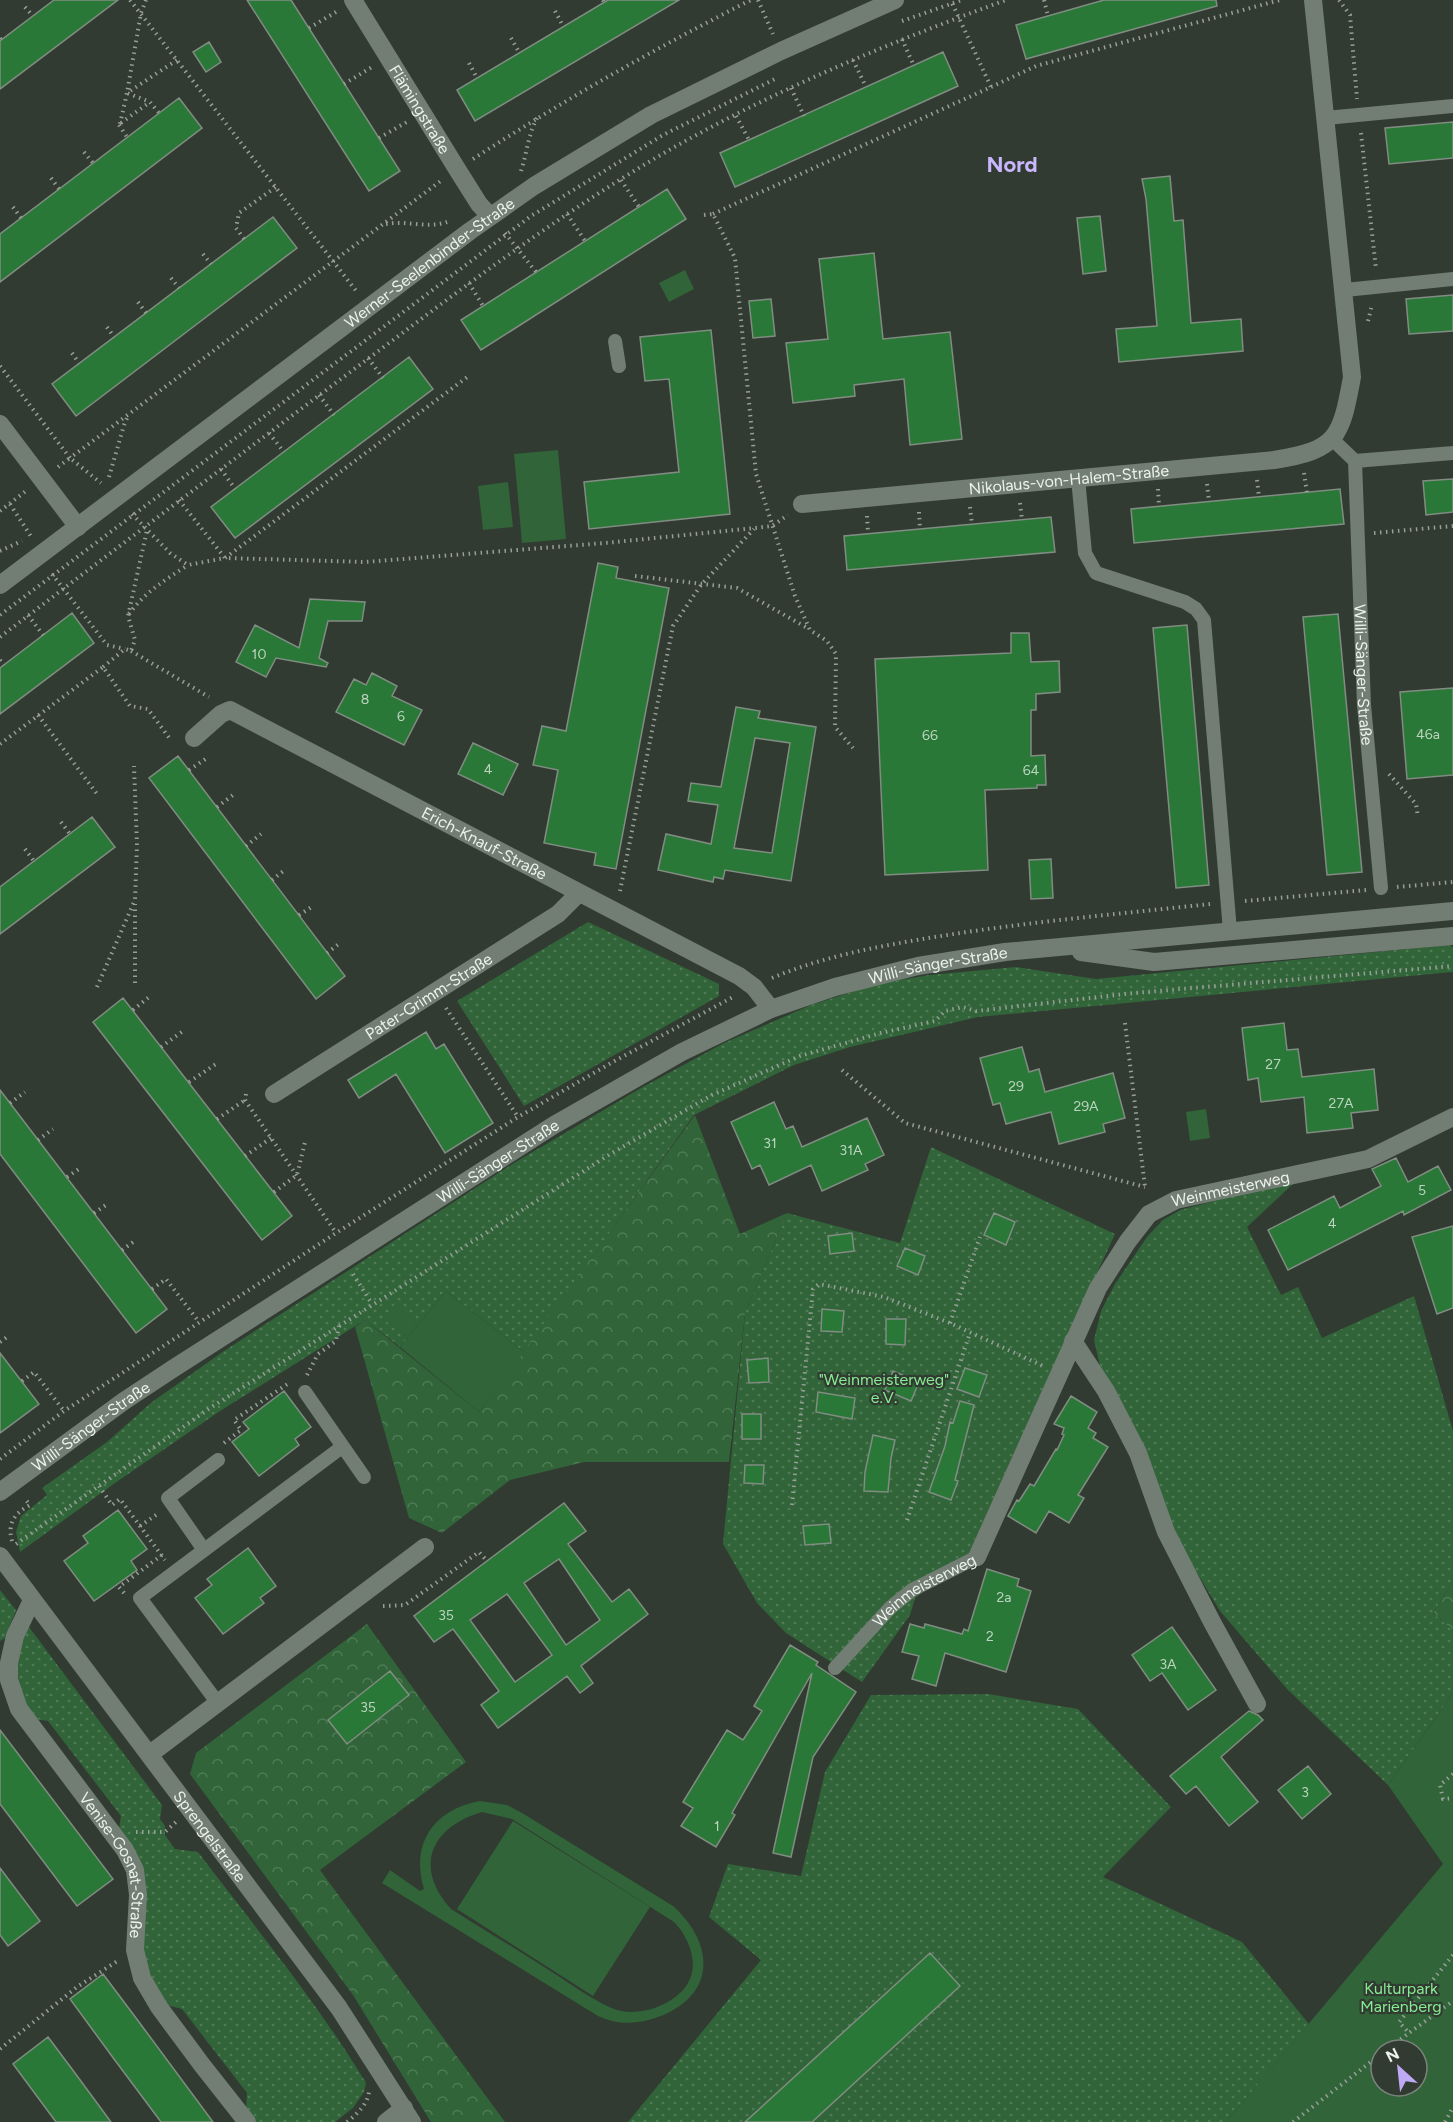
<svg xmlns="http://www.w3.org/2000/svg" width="1453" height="2122" font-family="Figtree,sans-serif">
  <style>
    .grass { fill: url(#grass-dots) }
    .forest { fill: url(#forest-crowns) }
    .park { fill: #316438; fill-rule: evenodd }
    .building { fill: #2a7837; stroke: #818c82; stroke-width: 1.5; fill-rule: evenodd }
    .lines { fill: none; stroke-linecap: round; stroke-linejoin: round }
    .path { stroke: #979f98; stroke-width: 4; stroke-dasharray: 1.5 4.5; stroke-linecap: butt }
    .service { stroke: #727d73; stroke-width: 14 }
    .minor { stroke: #727d73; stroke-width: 18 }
    .secondary { stroke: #727d73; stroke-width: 18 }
    .labels { text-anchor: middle; stroke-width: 4.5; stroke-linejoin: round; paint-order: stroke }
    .number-label { font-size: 14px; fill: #bcd4bf }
    .street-label { font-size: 16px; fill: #ecf2ec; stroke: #313b32 }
    .park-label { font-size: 16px; fill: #87ec92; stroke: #313b32 }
    .district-label { font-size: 22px; font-weight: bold; fill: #c9b6fc; stroke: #313b32 }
  </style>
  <defs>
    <pattern id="grass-dots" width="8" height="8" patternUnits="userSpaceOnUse" patternTransform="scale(1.5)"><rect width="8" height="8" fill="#316438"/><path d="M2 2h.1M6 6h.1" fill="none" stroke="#4f7b55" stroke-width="1.8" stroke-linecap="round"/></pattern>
    <pattern id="forest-crowns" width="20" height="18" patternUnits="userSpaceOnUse" patternTransform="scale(1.5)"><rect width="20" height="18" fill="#316438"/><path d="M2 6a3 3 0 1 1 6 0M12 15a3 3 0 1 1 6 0" fill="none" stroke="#4f7b55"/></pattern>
  </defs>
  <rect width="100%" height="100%" fill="#313b32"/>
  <!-- grass -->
  <path class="grass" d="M588 922 719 984V996L524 1106 457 1001Z
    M1448 945 1453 947V972L978 1017 850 1047 794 1065 694 1115 524 1352 446 1291 400 1347 365 1320 220 1411 115 1483 20 1552 16 1532 21 1516 47 1495 42 1488 107 1442 152 1402 224 1351 514 1163 641 1088 724 1043 811 1005 877 984 929 975 1016 967 1096 979Z
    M931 1147 1115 1234 967 1557 915 1598 910 1615 862 1682 786 1633 757 1603 723 1544 745 1313 787 1213 900 1243Z
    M1297 1180 1247 1227 1281 1295 1298 1287 1322 1338 1414 1296 1453 1431V1582L1433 1613 1453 1630V1693L1388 1785 1287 1689 1220 1611 1173 1533 1101 1370 1094 1340 1101 1311 1115 1284 1147 1237 1163 1220 1180 1210Z
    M0 1590 16 1610 5 1638 0 1641Z
    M29 1627 162 1805 160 1819 165 1826V1835L175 1849 198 1852C255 1927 317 2002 366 2083L364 2092 353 2108 335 2122H256L246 2109 247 2093 182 2009 167 2005 144 1963 119 1829 121 1816 48 1721 35 1719 27 1708 15 1680 20 1640Z
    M988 1694 1078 1709 1171 1807 1103 1877 1242 1942 1309 2024 1226 2122H628L761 1960 709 1917 728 1864 801 1876 825 1772 871 1695Z"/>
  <!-- forest -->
  <path class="forest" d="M695 1115 740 1234 787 1213 745 1313 729 1462H584L510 1480 442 1533 409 1518 355 1327 365 1320 479 1412Z
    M1453 1582V1630L1433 1613Z
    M367 1624 466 1762 320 1870 505 2122H431L353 1995 190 1774 196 1753Z"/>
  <!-- park -->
  <path class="park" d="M685 270 694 289 669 302 659 283Z
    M558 450 566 539 522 543 514 454Z
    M508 482 513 527 483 530 478 486Z
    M1206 1109 1210 1138 1190 1141 1186 1112Z
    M446 1291 524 1352 479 1412 400 1347Z
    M394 1305 417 1323 407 1337 383 1319Z
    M1453 1693V2122H1226L1443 1864 1388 1785ZM1381 2050H1417V2086H1381Z
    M480 1801 507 1805 522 1813 673 1906C714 1943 717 1993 661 2016 640 2024 619 2026 598 2016L382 1883 390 1870 420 1891 424 1889C410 1844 434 1809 480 1801ZM482 1812 512 1819 674 1922C687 1935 697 1958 691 1976 683 2003 639 2019 614 2009 594 2001 574 1986 555 1974 521 1952 486 1931 451 1909 413 1867 431 1827 482 1812Z
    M513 1821 650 1907 593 1996 457 1909Z"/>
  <!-- building -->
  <path class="building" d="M54 0H118L0 89V41Z
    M247 0H291L400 171 369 191Z
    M608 0H679L475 121 457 90Z
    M1104 0H1216L1217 6 1026 59 1016 25Z
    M209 42 221 62 206 72 193 52Z
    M943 52 958 86 735 187 720 153Z
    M179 98 202 128 0 282V234Z
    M1453 122V158L1389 164 1385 128Z
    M1170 176 1174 221 1183 220 1191 323 1241 319 1243 351 1119 362 1116 329 1157 326 1146 199 1142 179Z
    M667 189 686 219 481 350 461 320Z
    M1100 216 1106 271 1083 274 1077 218Z
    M273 217 297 248 76 416 52 384Z
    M874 253 883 339 950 332 962 439 910 445 904 379 854 385 855 396 793 403 786 343 828 339 819 259Z
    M1453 295V331L1409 334 1406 299Z
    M771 299 775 336 753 338 749 301Z
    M711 330 730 514 589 529 584 482 679 472 669 379 645 381 640 337Z
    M409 357 433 389 235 538 211 507Z
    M1453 479V512L1426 515 1423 481Z
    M1340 489 1344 524 1134 543 1131 509Z
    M1051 517 1055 552 847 570 844 536Z
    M598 563 618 567 616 578 669 588 616 869 594 865 596 853 544 843 558 770 533 765 542 726 566 731Z
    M310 599 365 602 362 621H328L319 658 328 663 326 667 276 658 266 677 236 662 255 625 299 648Z
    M72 613 94 643 0 714V668Z
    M1338 614 1362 872 1327 875 1303 617Z
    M1187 625 1209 885 1176 888 1153 628Z
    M1011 633H1029L1031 662 1059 661 1060 692 1036 694V710H1031V756L1045 755 1046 785H1037V788L985 790 988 870 885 875 875 659 1011 653Z
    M372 673 397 686 392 696 422 710 404 745 336 712 354 679 366 685Z
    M1453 688V775L1407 779 1400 692Z
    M736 707 760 711 758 718 816 727 791 881 725 870 723 879 714 877 713 882 658 870 666 834 711 844 718 805 688 801 691 783 721 787ZM755 738 790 743 772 853 734 848Z
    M473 743 518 764 503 795 458 774Z
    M178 756 345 976 316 999 149 778Z
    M92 817 115 847 0 934V887Z
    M1051 859 1053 898 1031 899 1029 860Z
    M123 998 292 1216 262 1240 93 1022Z
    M1284 1023 1287 1050 1298 1049 1302 1077 1374 1069 1378 1110 1351 1113 1353 1128 1307 1133 1304 1097 1261 1102 1258 1078 1248 1080 1242 1028Z
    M426 1032 436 1049 444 1044 493 1123 445 1153 396 1074 359 1098 348 1080Z
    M1022 1047 1029 1072 1039 1069 1045 1092 1113 1073 1125 1118 1103 1124 1105 1132 1059 1144 1051 1112 1006 1124 1000 1103 993 1105 980 1058Z
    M0 1090 167 1309 136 1333 0 1154Z
    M774 1102 786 1129 793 1126 802 1147 867 1118 884 1155 865 1164 868 1170 822 1191 811 1165 769 1185 760 1165 752 1169 731 1122Z
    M1396 1158 1408 1182 1438 1166 1451 1190 1404 1215 1403 1211 1288 1270 1268 1230 1334 1196 1340 1208 1381 1186 1372 1169Z
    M994 1213 1015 1222 1006 1245 984 1235Z
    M1453 1226V1308L1437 1314 1412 1237Z
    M852 1233 854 1251 830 1254 828 1236Z
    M905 1248 925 1256 918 1275 897 1266Z
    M822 1309 844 1311 842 1332 821 1331Z
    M886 1319H906L905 1345 886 1344Z
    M0 1353 39 1404 0 1433Z
    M768 1358 769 1382 749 1383 747 1360Z
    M965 1368 987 1375 979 1397 957 1389Z
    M893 1371 919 1382 911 1401 885 1390Z
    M284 1391 311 1427 295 1439 299 1445 259 1476 232 1442 249 1429 243 1422Z
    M818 1392 855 1398 852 1419 816 1412Z
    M1071 1396 1097 1412 1088 1428 1096 1433 1093 1438 1108 1447 1078 1495 1084 1498 1069 1523 1049 1511 1036 1533 1008 1516 1017 1500 1019 1501 1030 1484 1034 1486 1056 1449 1057 1450 1064 1435 1062 1434 1064 1428 1054 1424Z
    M960 1401 974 1405 955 1480 958 1481 951 1500 929 1492 945 1446 950 1422 953 1423Z
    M742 1414H761V1439H742Z
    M873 1435 895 1440 891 1458 888 1492 864 1491 865 1472Z
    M745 1465H764L763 1484 744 1483Z
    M564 1503 586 1531 568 1544 612 1602 629 1589 648 1614 581 1666 593 1683 580 1693 567 1676 498 1728 481 1705 499 1691 453 1629 434 1642 414 1616ZM559 1559 600 1620 566 1645 524 1583ZM507 1594 552 1655 515 1682 470 1620Z
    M118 1510 147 1549 131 1561 137 1570 94 1601 64 1561 88 1543 83 1536Z
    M829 1524 831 1543 805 1545 803 1526Z
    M248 1548 276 1586 260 1598 264 1603 223 1634 195 1598 212 1585 207 1579Z
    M987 1569 1019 1579 1017 1586 1031 1591 1006 1672 945 1653 936 1686 912 1679 919 1656 902 1652 910 1624 924 1628 925 1624 962 1634 964 1629 968 1631Z
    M1172 1627 1216 1690 1188 1710 1162 1673 1150 1681 1132 1655Z
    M790 1645 818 1662 816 1665 856 1692 813 1757 791 1857 773 1853 812 1673 732 1813 735 1815 716 1847 681 1826 693 1808 683 1802 727 1730 743 1740 762 1711 754 1706Z
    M390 1671 409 1695 347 1744 328 1720Z
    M1249 1711 1258 1715 1263 1720 1221 1757 1258 1802 1229 1826 1196 1786 1186 1794 1170 1776Z
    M0 1730 113 1879 77 1906 0 1804Z
    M1308 1766 1331 1794 1302 1819 1278 1790Z
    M0 1868 40 1921 8 1946 0 1935Z
    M930 1953 960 1986 812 2122H745Z
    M103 1974 139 2022 213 2122H161L114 2059 70 1999Z
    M48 2037 72 2069 111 2122H56L13 2064Z"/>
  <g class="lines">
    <!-- path -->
    <path class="path" d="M130 0 357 292
      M146 0 141 13 127 93 150 102
      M603 0 604 2
      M758 0 773 34
      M1044 0 1048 16
      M1339 0 1350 15 1357 99
      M25 7 33 16
      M555 11 563 26
      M902 21 962 0
      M309 28 336 12
      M0 38 1 40
      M511 38 519 52
      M902 39 914 66
      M853 60 866 87
      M469 63 477 78
      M344 84 372 67
      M991 87 1036 66 1280 0
      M791 88 804 116
      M736 116 749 140
      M121 123 150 102 159 113
      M120 124 127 93 177 60
      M119 125 127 137
      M1361 133 1376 269
      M379 138 407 122
      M84 152 93 163
      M473 159C564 100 654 49 751 0
      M521 171C527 153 528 135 537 118
      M51 178 59 189
      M621 180 639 207
      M13 207 21 218
      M567 214 585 241
      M713 214 991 87 952 3
      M704 215 713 214 735 258 756 474 795 596 810 630 827 641 836 654 835 727 853 748
      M386 224C406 220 427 229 447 222
      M505 233 536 272
      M244 239 236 228 239 213 276 187
      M203 254 211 264
      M171 278 179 288
      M469 283 483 306
      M138 302 146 313
      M1368 321 1372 305
      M107 327 114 337
      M72 353 79 363
      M368 358 383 378
      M0 366 70 458 442 180
      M319 395 334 415
      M269 433 284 452
      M58 467 70 458 101 483
      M221 469 235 489
      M1304 473 1307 493
      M109 477 124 425 127 418
      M1257 480 1259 497
      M1207 484 1209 501
      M1158 489 1159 506
      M179 500 225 558 365 562 605 543 755 528 772 526 788 515
      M1020 503 1022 520
      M10 504 32 538
      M970 507 972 525
      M0 511 26 491
      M919 512 920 529
      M132 514 170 553 188 565 225 558 470 375
      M867 516 868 533
      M1374 533 1453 526
      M0 551 22 541
      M52 574 107 645 125 649
      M635 576 737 588 809 629
      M129 614C145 592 165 580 188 565
      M0 615 531 216 663 135 775 79
      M28 615 43 635
      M0 637C121 545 243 452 365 361 464 287 563 211 671 149 777 89 891 42 1006 0
      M131 651 209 697
      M0 660 4 665
      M103 667 125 649 131 651 135 640 128 616 147 530
      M38 715 97 794
      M0 744 103 667 130 706 148 709 170 739
      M189 770 207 758
      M1389 774 1416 804 1418 817
      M217 807 233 795
      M61 822 70 834
      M246 846 261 834
      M25 849 34 861
      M272 880 286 869
      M1397 887 1453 882
      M620 891 673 626 701 585 754 529
      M1245 901 1366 890
      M299 915 313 906
      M327 953 340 943
      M772 978C824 956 880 946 935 937 1026 922 1118 914 1210 904
      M135 983V904
      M97 987 135 900 137 845 134 766
      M446 1008 518 1117
      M133 1010 149 997
      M1125 1023 1145 1187
      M161 1047 183 1031
      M842 1070 905 1123 1145 1187
      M189 1082 216 1064
      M246 1094 245 1100 336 1233
      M10 1103 25 1092
      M217 1119 245 1100
      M38 1140 53 1129
      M245 1156 271 1138
      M67 1177 82 1167
      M274 1192 297 1175 305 1142
      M94 1213 109 1203
      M122 1250 136 1240
      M353 1274 372 1304
      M152 1289 166 1279 199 1322
      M950 1323 980 1237
      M0 1342 7 1337
      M307 1375 318 1354 336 1341 339 1326
      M22 1381 34 1372 64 1411
      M224 1443 241 1430 234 1420 289 1383
      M0 1459 64 1411 336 1233 518 1117 611 1063 733 997
      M99 1486 112 1505 120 1499 165 1560
      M792 1505 813 1289 819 1284 884 1297 950 1323 1043 1366
      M907 1520 970 1333
      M140 1526 159 1513
      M12 1541C7 1523 15 1513 30 1505L25 1499
      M16 1544 210 1408 612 1153 712 1095 800 1056 881 1033 935 1021 945 1011 963 1007 976 1011 1134 993 1453 966
      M124 1593 119 1587 162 1555
      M383 1606 405 1605 479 1552 487 1561
      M1453 1774 1440 1785 1443 1799 1453 1798
      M136 1832H165L176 1822
      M1453 1955 1399 2022 1409 2033 1453 2001
      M0 2049 77 1987 119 1960
      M1386 2050 1409 2033
      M347 2122C357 2114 367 2105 369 2092
      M1293 2122 1381 2054
      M1445 2122 1453 2107"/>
    <!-- service -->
    <g class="service">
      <path d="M1326 118 1453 106"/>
      <path d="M1345 290 1453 279"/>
      <path d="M615 341 619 366"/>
      <path d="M1332 439 1355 461 1453 453"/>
      <path id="s1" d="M1355 461 1364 705 1381 888"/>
      <path d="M1078 478 1085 553 1096 573 1185 602 1196 609 1204 620 1230 931"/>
      <path d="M305 1392 364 1477"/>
      <path d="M204 1550 168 1498 218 1460"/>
      <path id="s2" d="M835 1668 890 1608 912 1590 977 1557"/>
      <path d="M217 1702 140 1598 342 1447"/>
    </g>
    <!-- minor -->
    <g class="minor">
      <path id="s3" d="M353 0 457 169 479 204 490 216"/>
      <path d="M0 424 78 527"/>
      <path id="s4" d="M802 504 1274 460C1338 450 1341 437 1352 377L1313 0"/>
      <path id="s5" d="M0 585 470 231 534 186 651 115 781 51 895 0"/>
      <path id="s6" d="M194 738 221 714 230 710 739 976 754 987 771 1009"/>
      <path id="s7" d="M274 1094 558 914 578 894"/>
      <path d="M1073 1341 1106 1391 1138 1453 1166 1532 1212 1622 1257 1704"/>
      <path id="s8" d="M0 1556 339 2008 412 2122"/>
      <path id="s9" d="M977 1557 1098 1288 1128 1241 1149 1214 1176 1200 1368 1159 1453 1117"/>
      <path id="s10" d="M32 1600 15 1636 9 1663V1680L19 1709 125 1850 135 1870 138 1895 135 1950 142 1978 159 2007 202 2065 247 2122"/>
      <path d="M150 1754 425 1547"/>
      <path d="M386 2122 404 2108"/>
    </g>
    <!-- secondary -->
    <g class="secondary">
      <path d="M1081 952 1154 962 1453 936"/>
      <path id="s11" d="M0 1492 124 1401 174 1368 554 1125 682 1052 771 1009 835 987 918 966 1005 952 1453 911"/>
    </g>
  </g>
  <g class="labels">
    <!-- number labels -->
    <g class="number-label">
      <text x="259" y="659">10</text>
      <text x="365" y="704">8</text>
      <text x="401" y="721">6</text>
      <text x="1428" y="739">46a</text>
      <text x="930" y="740">66</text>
      <text x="488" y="774">4</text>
      <text x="1031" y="775">64</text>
      <text x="1273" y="1069">27</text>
      <text x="1016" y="1091">29</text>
      <text x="1341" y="1108">27A</text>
      <text x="1086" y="1111">29A</text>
      <text x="770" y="1148">31</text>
      <text x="851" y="1155">31A</text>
      <text x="1422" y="1195">5</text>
      <text x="1332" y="1228">4</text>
      <text x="1004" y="1602">2a</text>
      <text x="446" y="1620">35</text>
      <text x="990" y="1641">2</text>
      <text x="1168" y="1669">3A</text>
      <text x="368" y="1712">35</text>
      <text x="1305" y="1797">3</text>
      <text x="717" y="1831">1</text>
    </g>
    <!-- street labels -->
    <g class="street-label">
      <text dy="6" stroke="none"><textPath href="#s3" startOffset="128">Flämingstraße</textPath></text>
      <text dy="6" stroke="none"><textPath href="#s5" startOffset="537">Werner-Seelenbinder-Straße</textPath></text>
      <text dy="6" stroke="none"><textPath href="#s4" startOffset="268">Nikolaus-von-Halem-Straße</textPath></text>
      <text dy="6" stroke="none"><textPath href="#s1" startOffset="214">Willi-Sänger-Straße</textPath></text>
      <text dy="6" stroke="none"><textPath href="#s6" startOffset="333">Erich-Knauf-Straße</textPath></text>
      <text dy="6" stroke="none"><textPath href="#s11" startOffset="1084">Willi-Sänger-Straße</textPath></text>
      <text dy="6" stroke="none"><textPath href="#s7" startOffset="183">Pater-Grimm-Straße</textPath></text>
      <text dy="6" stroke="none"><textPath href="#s11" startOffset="598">Willi-Sänger-Straße</textPath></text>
      <text dy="6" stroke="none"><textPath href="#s9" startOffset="471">Weinmeisterweg</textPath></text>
      <text dy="6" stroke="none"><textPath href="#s11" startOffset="112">Willi-Sänger-Straße</textPath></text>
      <text dy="6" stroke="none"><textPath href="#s2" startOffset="120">Weinmeisterweg</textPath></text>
      <text dy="6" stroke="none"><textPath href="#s8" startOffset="350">Sprengelstraße</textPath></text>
      <text dy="6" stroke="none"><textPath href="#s10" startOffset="302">Venise-Gosnat-Straße</textPath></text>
    </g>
    <!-- park labels -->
    <g class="park-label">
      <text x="884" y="1385">"Weinmeisterweg"<tspan x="884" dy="18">e.V.</tspan></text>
      <text x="1401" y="1994">Kulturpark<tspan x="1401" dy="18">Marienberg</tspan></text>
    </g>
    <!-- district labels -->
    <g class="district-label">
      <text x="1012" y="172">Nord</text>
    </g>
  </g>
  <!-- north arrow -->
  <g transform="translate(1399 2068) rotate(333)"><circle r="28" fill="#313b32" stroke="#7c847c" stroke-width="1.5"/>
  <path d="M0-4.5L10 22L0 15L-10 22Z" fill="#bea9f5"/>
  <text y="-9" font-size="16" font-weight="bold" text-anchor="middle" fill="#ecf2ec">N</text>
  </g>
</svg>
